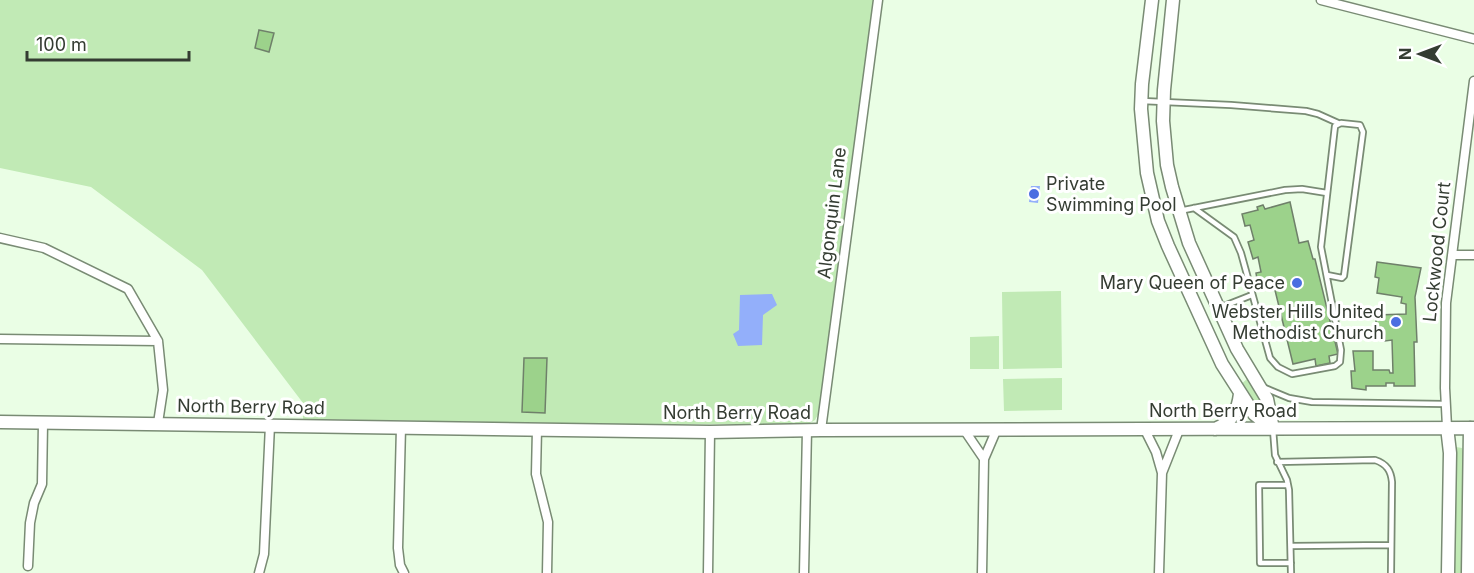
<svg xmlns="http://www.w3.org/2000/svg" width="1474" height="573" font-family="Inter,sans-serif">
  <style>
    .green { fill: #c1eab5 }
    .water { fill: #93affa }
    .building { fill: #9cd28b; stroke: #6f806a; stroke-width: 1.5 }
    .lines { fill: none; stroke-linecap: round; stroke-linejoin: round }
    .service-casing { stroke: #798b74; stroke-width: 8 }
    .minor-casing { stroke: #798b74; stroke-width: 11 }
    .secondary-casing { stroke: #798b74; stroke-width: 15 }
    .service { stroke: #fff; stroke-width: 4.5 }
    .minor { stroke: #fff; stroke-width: 8 }
    .secondary { stroke: #fff; stroke-width: 12 }
    .poi-dot { fill: #4b6ee1; stroke: #fff; stroke-width: 2 }
    .labels { text-anchor: middle; stroke-width: 6; stroke-linejoin: round; paint-order: stroke }
    .poi-label { font-size: 18px; fill: #343c32; stroke: #fff; text-anchor: end }
    .street-label { font-size: 18px; fill: #343c32; stroke: #fff }
  </style>
  <rect width="100%" height="100%" fill="#eafee5"/>
  <!-- green -->
  <path class="green" d="M0 0H874L820 411 815 420 808 424H614L303 419V403L202 270 91 187 0 168Z
    M1061 291 1062 368 1003 369 1002 292Z
    M999 336V369H970V337Z
    M1062 378V410L1004 411 1003 379Z
    M1247 379C1255 388 1262 398 1263 410L1260 412 1240 385Z
    M1456 447 1462 448 1464 455 1463 573H1452L1454 451Z"/>
  <!-- water -->
  <path class="water" d="M1031 186H1040L1038 203 1029 202Z
    M772 294 777 305 763 315 762 345 738 346 733 334 739 330 740 295Z"/>
  <!-- building -->
  <path class="building" d="M259 30 274 33 269 52 255 48Z
    M1290 202 1299 243 1308 241 1313 259H1315L1338 354 1329 356 1330 363 1316 366 1315 359 1293 364 1273 282 1258 285 1256 273 1261 272 1258 257 1253 259 1248 242 1254 240 1250 225 1245 226 1242 214 1258 210 1257 207 1263 205 1265 209Z
    M1377 262 1421 268 1415 297 1417 342H1414L1415 386H1394V383H1386V386H1366V390L1352 388 1351 371H1355L1353 351H1373V370H1389L1390 373H1393L1392 340 1385 341 1384 329H1376V315L1406 314V304L1401 303 1402 297 1377 293 1379 278 1375 277Z
    M524 358H547L545 413 522 412Z"/>
  <g class="lines">
    <defs>
      <path id="service" d="M1142 101 1231 105 1306 111 1318 114 1338 123
        M1194 208 1234 237 1241 253 1270 358 1278 367 1292 374 1335 366 1340 362 1341 350 1321 247 1335 126 1341 123 1360 125 1363 132 1344 276 1342 278 1327 275
        M1179 211 1285 190 1302 189 1327 193
        M1219 308 1252 295
        M1265 388 1289 398 1312 402 1445 404
        M1273 429 1275 455 1287 480 1289 490 1291 573
        M1277 462 1375 460C1387 464 1391 471 1392 482L1391 573
        M1288 485H1259L1260 563H1291
        M1291 546 1391 545"/>
      <path id="minor" d="M1321 0 1474 39
        M0 238 44 248 128 289 158 341 0 339
        M1452 255H1474
        M158 341 163 390 158 423
        M401 427 398 548 400 565 404 573
        M1447 427 1445 388 1446 303 1474 81
        M537 429 536 474 548 522 547 573
        M821 430 878 0
        M1145 430 1156 452 1162 473 1179 430
        M965 431 984 459 996 431
        M28 566 30 523 34 503 42 484 43 423
        M259 573 264 554 270 425
        M708 573 710 432
        M804 573 807 430
        M982 573 984 459
        M1159 573 1162 473"/>
      <path id="secondary" d="M1152 0 1142 84 1141 109 1147 173 1158 221 1168 246 1222 364 1254 414 1273 429
        M1173 0 1164 90 1163 121 1167 165 1172 187 1189 243 1237 349 1267 399 1273 429
        M0 422 710 432 821 430 1474 428
        M1447 427 1450 453 1448 573
        M1215 429C1232 422 1238 411 1240 394
        M1468 573 1470 428"/>
    </defs>
    <!-- service casing -->
    <use href="#service" class="service-casing"/>
    <!-- minor casing -->
    <use href="#minor" class="minor-casing"/>
    <!-- secondary casing -->
    <use href="#secondary" class="secondary-casing"/>
    <!-- service -->
    <use href="#service" class="service"/>
    <!-- minor -->
    <use href="#minor" class="minor"/>
    <!-- secondary -->
    <use href="#secondary" class="secondary"/>
  </g>
  <!-- markers -->
  <g class="poi-dot">
    <circle cx="1034" cy="194" r="6"/>
    <circle cx="1297" cy="283" r="6"/>
    <circle cx="1396" cy="322" r="6"/>
  </g>
  <g class="labels">
    <!-- poi labels -->
    <g class="poi-label">
      <text x="1046" y="190" text-anchor="start">Private<tspan x="1046" dy="21">Swimming Pool</tspan></text>
      <text x="1285" y="289">Mary Queen of Peace</text>
      <text x="1384" y="318">Webster Hills United<tspan x="1384" dy="21">Methodist Church</tspan></text>
    </g>
    <!-- street labels -->
    <g class="street-label">
      <text transform="translate(832 213) rotate(-83)" y="6">Algonquin Lane</text>
      <text transform="translate(1437 252) rotate(-84)" y="6">Lockwood Court</text>
      <text transform="translate(251 407) rotate(1)" y="6">North Berry Road</text>
      <text x="1223" y="417">North Berry Road</text>
      <text x="737" y="419">North Berry Road</text>
    </g>
  </g>
  <!-- north arrow -->
  <g transform="translate(1420 54) rotate(270)" stroke="#ffffff" stroke-width="4.5" paint-order="stroke">
  <path d="M0-4.5L10 22L0 15L-10 22Z" fill="#343c32"/>
  <text y="-9" font-size="16" font-weight="bold" text-anchor="middle" fill="#343c32">N</text>
  </g>
  <!-- scale -->
  <path d="M27 51v9h162v-9" fill="none" stroke="#343c32" stroke-width="3"/>
  <text x="36" y="51" font-size="18" fill="#343c32" stroke="#ffffff" stroke-width="4.5" paint-order="stroke">100 m</text>
</svg>
